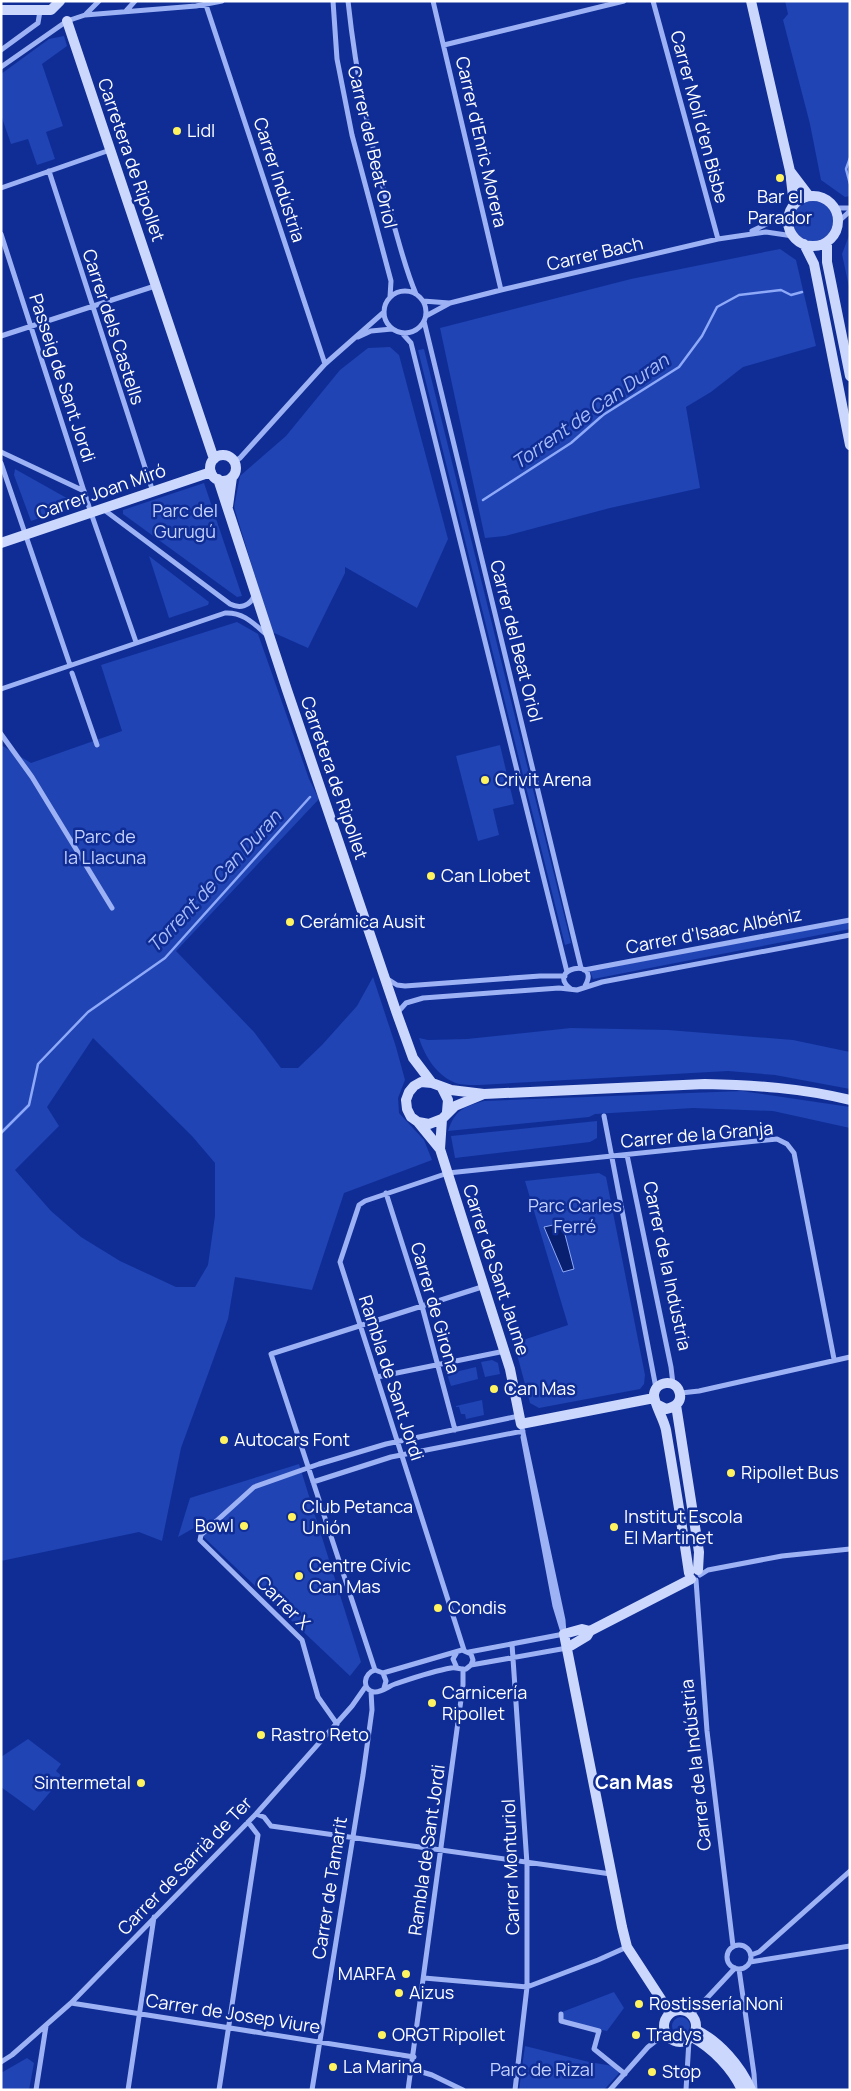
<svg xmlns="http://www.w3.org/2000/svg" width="851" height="2091" font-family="Manrope,sans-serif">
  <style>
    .green { fill: #2044b4; fill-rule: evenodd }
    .water { fill: #091f70; stroke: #8ea9f8 }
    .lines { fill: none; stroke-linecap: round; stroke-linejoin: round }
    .stream { stroke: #8ea9f8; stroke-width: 2.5 }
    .street { stroke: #9db2f4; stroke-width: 5 }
    .secondary { stroke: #ccd7fd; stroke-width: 10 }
    .poi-dot { fill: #fff360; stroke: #0f2d95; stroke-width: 2 }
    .labels { text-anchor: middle; stroke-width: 5; stroke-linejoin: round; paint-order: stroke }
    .street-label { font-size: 18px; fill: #fff; stroke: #0f2d95 }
    .poi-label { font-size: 18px; fill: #fff; stroke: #0f2d95; text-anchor: start }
    .park-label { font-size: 18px; fill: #c5d2fe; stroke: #0f2d95 }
    .water-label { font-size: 19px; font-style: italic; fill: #a9bdfb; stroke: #0f2d95 }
    .neighbourhood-label { font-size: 19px; font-weight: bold; fill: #fff; stroke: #0f2d95 }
  </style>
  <rect width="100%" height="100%" fill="#0f2d95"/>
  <!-- green -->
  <path class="green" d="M785 1H850V196L845 197 821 180 810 124 783 20 788 14Z
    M64 36 67 46 42 64 63 126 46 132 55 159 37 165 28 139 11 144 1 115V74L49 39Z
    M793 221a20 20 0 1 1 40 0a20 20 0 1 1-40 0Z
    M850 233V292L842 254Z
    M780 249 796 260 816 346 743 367 711 392 686 407 700 488 610 508 505 536 485 538 440 328 631 279Z
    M390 347 399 355 448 539 417 608 345 567V573L308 648 272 632 234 507 240 476 286 436 340 370 368 348Z
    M424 349 571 943 565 945 418 350Z
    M15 469 72 501V507L31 521 14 475Z
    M204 483 242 596 237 597 123 514V510Z
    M149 556 209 602 208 605 169 618Z
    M237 622 258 634 309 779 319 799 176 951 254 1032 281 1068H298L322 1045 357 1006 373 977 396 1047 405 1080 398 1098 399 1113 424 1140 432 1160 344 1193 312 1290 235 1277 228 1319 181 1448 162 1541 139 1532 1 1561V745L31 763 122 731 101 665ZM93 1038 192 1136 215 1163V1216L208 1265 195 1287H176L120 1261 81 1237 51 1211 15 1170 59 1126 47 1107Z
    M500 745 514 804 493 809 499 835 478 841 456 756Z
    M850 922V929L593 979 590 971Z
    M571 1028 668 1030 793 1040 850 1052V1089L775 1075 728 1071 479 1085C473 1085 465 1085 459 1084 438 1078 425 1057 419 1038L428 1040 467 1039Z
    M742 1091 850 1107V1128L773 1111 693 1108 595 1114 589 1117 448 1131C455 1110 463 1107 484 1101Z
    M597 1121V1138L590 1142 455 1158 451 1136Z
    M599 1173 606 1177 645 1375 644 1384 640 1389 539 1408 530 1403 514 1343 568 1325 525 1181Z
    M492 1360 498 1363 500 1374 485 1377 481 1362Z
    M476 1367 478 1379 451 1386 447 1374Z
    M482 1400 484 1415 466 1419 465 1414H461L459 1407H456V1406Z
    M299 1464 361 1662 350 1676 194 1528 178 1537 190 1498Z
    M28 1739 61 1764 56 1771 63 1777 34 1811 1 1787V1757Z
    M614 1992 624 2008 607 2031 563 2022 562 2012Z
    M672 2026a9 9 0 1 1 18 0a9 9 0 1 1-18 0Z
    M525 2046 589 2062 613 2066 620 2072 604 2090H519Z
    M27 2058 34 2063 29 2090H1V2073Z"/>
  <!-- water -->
  <path class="water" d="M562 1223 574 1269 563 1272 544 1227Z"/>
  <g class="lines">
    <!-- stream -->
    <path class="stream" d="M850 158 846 169 850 184
      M483 500 571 443 603 415 679 367 702 336 717 307 739 295 781 290 791 295 802 292
      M1 1133 29 1105 38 1064 88 1012 165 958 310 797"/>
    <!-- street -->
    <path class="street" d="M333 1 337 59 352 135 391 281 390 297
      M348 1C356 76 371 150 393 222 400 246 406 271 416 294
      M433 1 501 290
      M653 1 718 239
      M206 5 325 364
      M126 11 135 1
      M86 14 99 1
      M444 45 624 1
      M1 50 38 23 40 11
      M1 67 67 21 85 15 196 6 222 1
      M49 171 153 492
      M1 188 110 150
      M835 208H850
      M838 222 850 211
      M752 231 781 217 789 215
      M1 234 91 513 136 642
      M384 312a21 21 0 1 1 42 0a21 21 0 1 1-42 0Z
      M423 301 449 303
      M426 316 450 303 501 290 718 239 766 232 793 236
      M424 321 581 968
      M402 333 411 343 567 972
      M1 336 155 286
      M358 337 371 331 392 329
      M1 452 84 491
      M235 461 240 458 325 364 384 312
      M1 463 70 665
      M103 509 230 604C240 609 250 606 254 596
      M72 673 97 745
      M1 689 225 613C243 612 253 623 266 634
      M1 734 32 777 112 908
      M584 970 850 920
      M386 978 397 985 405 986 540 976H565
      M571 989C544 969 602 956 585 986
      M397 1013 406 1003 423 998 559 988 577 990 602 982 850 935
      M604 1116 656 1388
      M627 1155 671 1367 673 1384
      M386 1193 422 1306 455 1430
      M377 1377 505 1351
      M681 1393 699 1391 850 1357
      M522 1428 563 1620 564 1634
      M523 1437 555 1606 562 1629
      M313 1482 391 1457 523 1431
      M700 1575 708 1570 782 1556 850 1549
      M696 1580 707 1731 733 1946
      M512 1644 527 1864V1987L515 2090
      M464 1650 340 1262 359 1205 365 1201 448 1173 777 1139 787 1144 794 1153 834 1359
      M469 1652 564 1634
      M457 1668 453 1659 457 1652
      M375 1670 271 1354 485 1286
      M383 1673 462 1650 471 1654 473 1660 471 1665
      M384 1688 386 1681 383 1673 375 1670C364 1673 361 1689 374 1692 381 1693 389 1686 395 1684 413 1678 433 1671 451 1668 457 1667 461 1670 466 1669L471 1665 567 1648
      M337 1724 318 1697 302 1640 200 1540 201 1535 254 1487 319 1464 386 1444 519 1416
      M256 1814 264 1817 271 1826 611 1874
      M727 1957a12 12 0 1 1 24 0a12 12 0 1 1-24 0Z
      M751 1955 759 1952 850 1871
      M750 1962 850 1946
      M739 1969 754 2074 755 2090
      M424 1978 527 1987 598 1960 627 1947
      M71 2003 414 2057
      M561 2014V2021L599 2031 594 2049 625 2074
      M692 2014 735 1968
      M1 2062 12 2055 71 2003 256 1814 352 1706 366 1686
      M412 2069 432 2075 463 2090
      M36 2090 46 2026
      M128 2090 154 1917
      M219 2090 258 1835 248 1822
      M312 2090 363 1775 372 1710 371 1691
      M408 2090 463 1685V1669
      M610 2090 648 2047 666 2033
      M686 2090 689 2040"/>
    <!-- secondary -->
    <path class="secondary" d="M751 1 790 171 794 205
      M1 10H51L60 1
      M67 21 214 459
      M790 171 809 196
      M788 221a25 25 0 1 1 50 0a25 25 0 1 1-50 0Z
      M827 242V262L850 376
      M804 244 814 264 850 445
      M210 468a13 13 0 1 1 26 0a13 13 0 1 1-26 0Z
      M218 479 287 690 396 1011 413 1058 432 1083
      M228 506 232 477
      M1 543 211 472
      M442 1088 448 1100 447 1112
      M484 1094 455 1106 442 1119 429 1124 418 1122 411 1117 407 1109 406 1100 409 1092 414 1086 421 1082 432 1083 451 1090 484 1094 705 1084C754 1085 802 1088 850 1100
      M418 1122 440 1149 510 1369 521 1424 654 1398
      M440 1149 442 1119
      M658 1405 666 1409C676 1407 683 1401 679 1391 675 1379 656 1381 654 1394 653 1402 664 1419 666 1430 674 1477 682 1525 689 1573
      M676 1405 699 1552 698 1570
      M590 1631 582 1629 564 1634 622 1927 627 1947 670 2013
      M567 1648 587 1636 590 1631 691 1579
      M664 2026a16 16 0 1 1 32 0a16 16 0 1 1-32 0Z
      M696 2030C719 2041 741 2066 751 2090
      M692 2037C713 2049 732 2068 742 2090"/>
  </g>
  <!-- markers -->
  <g class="poi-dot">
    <circle cx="177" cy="131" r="5"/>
    <circle cx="780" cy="178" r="5"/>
    <circle cx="485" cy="780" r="5"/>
    <circle cx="431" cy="876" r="5"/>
    <circle cx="290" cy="922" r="5"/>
    <circle cx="494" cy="1389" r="5"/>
    <circle cx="224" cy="1440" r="5"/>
    <circle cx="731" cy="1473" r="5"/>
    <circle cx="292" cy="1517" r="5"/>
    <circle cx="244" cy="1526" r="5"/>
    <circle cx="614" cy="1527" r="5"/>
    <circle cx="299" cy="1576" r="5"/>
    <circle cx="438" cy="1608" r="5"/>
    <circle cx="432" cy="1703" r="5"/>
    <circle cx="261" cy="1735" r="5"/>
    <circle cx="141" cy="1783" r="5"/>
    <circle cx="406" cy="1974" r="5"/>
    <circle cx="399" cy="1993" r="5"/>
    <circle cx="639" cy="2004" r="5"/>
    <circle cx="382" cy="2035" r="5"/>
    <circle cx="636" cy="2035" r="5"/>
    <circle cx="333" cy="2067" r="5"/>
    <circle cx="652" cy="2072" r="5"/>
  </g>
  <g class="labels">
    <!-- street labels -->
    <g class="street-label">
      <text transform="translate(699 117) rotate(75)" y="6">Carrer Molí d'en Bisbe</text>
      <text transform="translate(481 142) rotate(77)" y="6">Carrer d'Enric Morera</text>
      <text transform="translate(372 147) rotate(77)" y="6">Carrer del Beat Oriol</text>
      <text transform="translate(131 160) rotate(71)" y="6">Carretera de Ripollet</text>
      <text transform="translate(279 180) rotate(72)" y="6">Carrer Indústria</text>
      <text transform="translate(595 254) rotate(-13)" y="6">Carrer Bach</text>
      <text transform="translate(113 327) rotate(72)" y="6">Carrer dels Castells</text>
      <text transform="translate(62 378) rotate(72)" y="6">Passeig de Sant Jordi</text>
      <text transform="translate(101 492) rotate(-19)" y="6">Carrer Joan Miró</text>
      <text transform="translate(516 641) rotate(76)" y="6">Carrer del Beat Oriol</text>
      <text transform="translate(334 778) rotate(71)" y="6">Carretera de Ripollet</text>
      <text transform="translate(714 931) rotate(-11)" y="6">Carrer d'Isaac Albéniz</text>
      <text transform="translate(697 1135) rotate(-5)" y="6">Carrer de la Granja</text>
      <text transform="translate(667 1266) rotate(78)" y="6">Carrer de la Indústria</text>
      <text transform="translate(496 1270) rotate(72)" y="6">Carrer de Sant Jaume</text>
      <text transform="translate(435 1308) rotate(74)" y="6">Carrer de Girona</text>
      <text transform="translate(391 1378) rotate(72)" y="6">Rambla de Sant Jordi</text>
      <text transform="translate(283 1603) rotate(45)" y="6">Carrer X</text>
      <text transform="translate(696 1765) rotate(-96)" y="6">Carrer de la Indústria</text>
      <text transform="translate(427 1850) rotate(-82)" y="6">Rambla de Sant Jordi</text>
      <text transform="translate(185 1866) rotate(-46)" y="6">Carrer de Sarrià de Ter</text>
      <text transform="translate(511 1867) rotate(-92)" y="6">Carrer Monturiol</text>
      <text transform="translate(330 1888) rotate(-81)" y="6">Carrer de Tamarit</text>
      <text transform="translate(233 2014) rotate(9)" y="6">Carrer de Josep Viure</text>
    </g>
    <!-- poi labels -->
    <g class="poi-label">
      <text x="187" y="137">Lidl</text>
      <text x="780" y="203" text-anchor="middle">Bar el<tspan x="780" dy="21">Parador</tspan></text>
      <text x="495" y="786">Crivit Arena</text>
      <text x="441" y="882">Can Llobet</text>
      <text x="300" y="928">Cerámica Ausit</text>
      <text x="504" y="1395">Can Mas</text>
      <text x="234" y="1446">Autocars Font</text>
      <text x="741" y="1479">Ripollet Bus</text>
      <text x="302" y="1513">Club Petanca<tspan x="302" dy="21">Unión</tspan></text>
      <text x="624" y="1523">Institut Escola<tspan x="624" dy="21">El Martinet</tspan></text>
      <text x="234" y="1532" text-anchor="end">Bowl</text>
      <text x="309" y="1572">Centre Cívic<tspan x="309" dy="21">Can Mas</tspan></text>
      <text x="448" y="1614">Condis</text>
      <text x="442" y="1699">Carnicería<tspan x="442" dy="21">Ripollet</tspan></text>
      <text x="271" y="1741">Rastro Reto</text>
      <text x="131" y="1789" text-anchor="end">Sintermetal</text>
      <text x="396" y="1980" text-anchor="end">MARFA</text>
      <text x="409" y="1999">Aizus</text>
      <text x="649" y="2010">Rostissería Noni</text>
      <text x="392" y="2041">ORGT Ripollet</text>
      <text x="646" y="2041">Tradys</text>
      <text x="343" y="2073">La Marina</text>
      <text x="662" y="2078">Stop</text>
    </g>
    <!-- park labels -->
    <g class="park-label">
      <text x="185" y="517">Parc del<tspan x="185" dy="21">Gurugú</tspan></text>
      <text x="105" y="843">Parc de<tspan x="105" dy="21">la Llacuna</tspan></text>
      <text x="575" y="1212">Parc Carles<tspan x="575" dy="21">Ferré</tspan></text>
      <text x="542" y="2076">Parc de Rizal</text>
    </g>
    <!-- water labels -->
    <g class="water-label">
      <text transform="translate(590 411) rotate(-35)" y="7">Torrent de Can Duran</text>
      <text transform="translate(214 881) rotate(-47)" y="7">Torrent de Can Duran</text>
    </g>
    <!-- neighbourhood labels -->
    <g class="neighbourhood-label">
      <text x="634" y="1789">Can Mas</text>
    </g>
  </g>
  <!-- border -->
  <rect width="851" height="2091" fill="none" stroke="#ffffff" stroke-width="5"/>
</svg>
